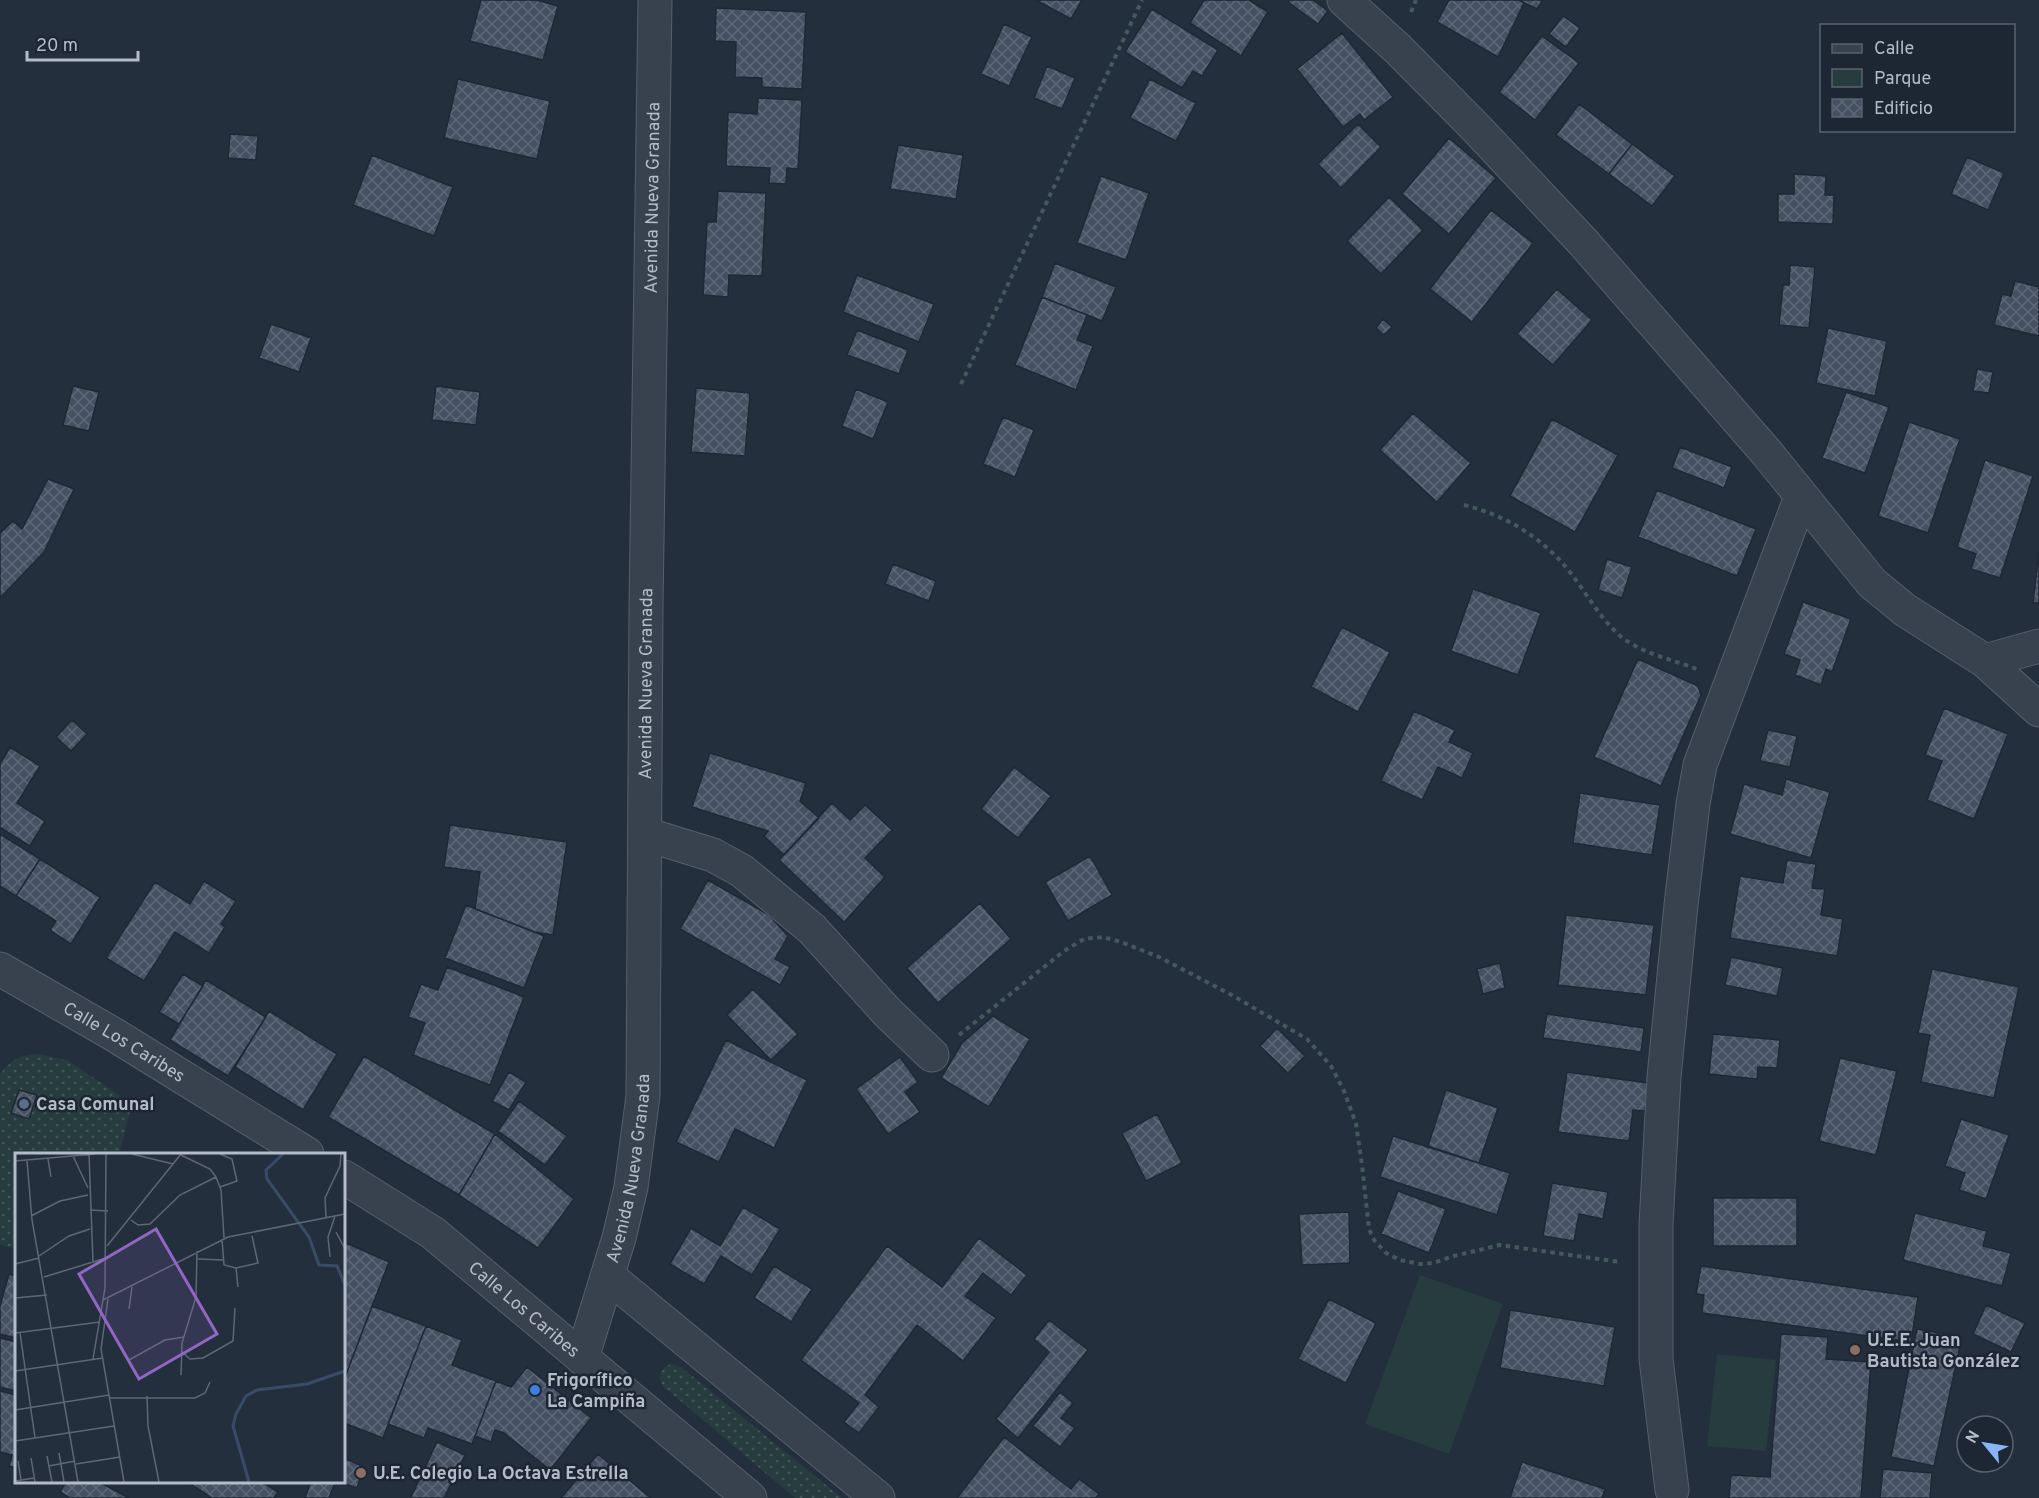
<svg xmlns="http://www.w3.org/2000/svg" width="2039" height="1498" font-family="Overpass,sans-serif">
  <style>
    .green { fill: url(#green-dots) }
    .pitch { fill: #263c3f }
    .building { fill: url(#building-cross-hatch); stroke: #1f2835; stroke-width: 1.5 }
    .lines { fill: none; stroke-linecap: round; stroke-linejoin: round }
    .minor-casing { stroke: #565f6c; stroke-width: 35 }
    .tertiary-casing { stroke: #565f6c; stroke-width: 35 }
    .path { stroke: #44595c; stroke-width: 4; stroke-dasharray: 4.5 4.5; stroke-linecap: butt }
    .minor { stroke: #38414e; stroke-width: 33 }
    .tertiary { stroke: #38414e; stroke-width: 33 }
    .service-dot { fill: #5c6f8a; stroke: #1d2633; stroke-width: 2 }
    .education-dot { fill: #8d6e63; stroke: #1d2633; stroke-width: 2 }
    .shop-dot { fill: #3f7fe0; stroke: #1d2633; stroke-width: 2 }
    .labels { text-anchor: middle; stroke-width: 5; stroke-linejoin: round; paint-order: stroke }
    .street-label { font-size: 18px; fill: #b4bcc9; stroke: #1d2633 }
    .poi-label { font-size: 18px; font-weight: bold; fill: #b4bcc9; stroke: #1d2633; text-anchor: start }
    .inset-river { fill: none; stroke: #394c67; stroke-width: 3 }
    .inset-road { fill: none; stroke: #5e6776; stroke-width: 1.5 }
    .view { fill: #9266c3; fill-opacity: 0.15; stroke: #9266c3; stroke-width: 3 }
    .inset-edge { fill: none; stroke: #b4bcc9; stroke-width: 3 }
  </style>
  <defs>
    <pattern id="green-dots" width="8" height="8" patternUnits="userSpaceOnUse" patternTransform="scale(1.5)"><rect width="8" height="8" fill="#263c3f"/><path d="M2 2h.1M6 6h.1" fill="none" stroke="#435659" stroke-width="1.8" stroke-linecap="round"/></pattern>
    <pattern id="building-cross-hatch" width="8" height="8" patternUnits="userSpaceOnUse" patternTransform="scale(1.5)"><rect width="8" height="8" fill="#455162"/><path d="M0 0l8 8M0 8l8-8" fill="none" stroke="#5d6877"/></pattern>
  </defs>
  <rect width="100%" height="100%" fill="#242f3e"/>
  <!-- green -->
  <path class="green" d="M41 1054 69 1061 132 1104 119 1154H16V1249L0 1245V1074C13 1058 21 1055 41 1054Z
    M671 1364 681 1367 842 1498H795L663 1386C657 1377 660 1368 671 1364Z"/>
  <!-- pitch -->
  <path class="pitch" d="M1420 1275 1503 1304 1449 1454 1365 1424Z
    M1717 1354 1776 1360 1766 1451 1707 1446Z"/>
  <!-- building -->
  <path class="building" d="M481 0H536L558 6 543 60 470 41Z
    M1036 0H1082L1071 19Z
    M1204 0H1249L1268 12 1241 56 1190 23Z
    M1290 0H1313L1328 11 1318 24 1288 2Z
    M1449 0H1519L1524 3 1498 57 1437 22Z
    M1519 0H1543L1537 9Z
    M716 8 806 12 802 89 762 87V78L735 77 736 42 715 41Z
    M1152 9 1218 50 1202 76 1193 71 1182 88 1125 52Z
    M1563 16 1580 28 1566 47 1549 34Z
    M1004 24 1032 37 1009 86 981 74Z
    M1342 33 1393 97 1364 120 1360 114 1343 127 1297 69Z
    M1542 36 1579 63 1535 120 1499 92Z
    M1047 66 1075 78 1062 109 1034 98Z
    M458 79 550 101 537 159 444 138Z
    M1150 79 1196 103 1176 141 1130 118Z
    M758 98 802 100 798 169 787 168 786 184 769 183 770 168 726 166 728 112 757 114Z
    M1579 104 1632 144 1609 174 1556 135Z
    M1358 124 1381 147 1341 188 1318 164Z
    M230 134 258 136 256 160 228 158Z
    M1449 138 1496 178 1449 234 1402 194Z
    M1632 144 1675 176 1652 206 1609 174Z
    M898 145 963 155 956 199 890 189Z
    M372 155 453 187 434 236 353 205Z
    M1967 157 2004 173 1988 210 1951 194Z
    M1794 174 1826 176 1825 195H1834L1833 224 1778 222V194H1794Z
    M1101 176 1149 193 1126 260 1077 243Z
    M718 191 766 193 762 276 729 275 728 297 703 295 707 222H716Z
    M1389 197 1423 230 1381 274 1347 241Z
    M1491 210 1533 243 1472 322 1430 289Z
    M1055 263 1116 287 1102 321 1042 297Z
    M1790 265 1815 267 1809 328 1779 325 1783 285H1789Z
    M857 275 934 304 919 342 843 312Z
    M2015 281 2039 287V336L1994 325 2002 294 2011 296Z
    M1557 289 1592 320 1553 365 1517 334Z
    M1042 297 1087 315 1077 340 1093 346 1076 390 1015 365Z
    M1383 319 1392 327 1384 335 1376 328Z
    M271 324 311 338 299 372 259 358Z
    M1828 328 1887 341 1875 396 1816 383Z
    M857 330 908 350 899 374 847 355Z
    M1977 369 1993 372 1989 393 1973 391Z
    M73 386 99 392 89 431 63 425Z
    M436 386 480 392 476 425 432 420Z
    M696 388 750 393 745 456 691 452Z
    M856 389 888 402 873 439 842 426Z
    M1846 392 1889 407 1865 473 1822 458Z
    M1413 413 1471 463 1437 502 1380 450Z
    M1003 417 1034 430 1015 477 983 464Z
    M1552 419 1618 455 1575 532 1510 496Z
    M1909 422 1960 439 1928 533 1878 516Z
    M1680 447 1732 467 1724 488 1672 468Z
    M1985 460 2033 476 2000 578 1971 569 1976 554 1957 547Z
    M48 479 74 489 44 552 0 598V533L13 521 22 529Z
    M1657 490 1756 529 1737 576 1638 537Z
    M2039 551V603H2033Z
    M1607 559 1632 567 1622 598 1598 590Z
    M893 564 936 581 929 601 885 584Z
    M1473 589 1541 613 1518 675 1451 651Z
    M1803 602 1851 619 1832 672 1826 669 1821 685 1795 675 1800 660 1784 654Z
    M1342 627 1390 652 1358 712 1311 687Z
    M1638 659 1698 686 1701 695 1661 786 1594 757Z
    M1944 708 2008 734 1974 819 1927 800 1942 761 1925 755Z
    M1414 711 1455 730 1449 742 1473 753 1462 778 1438 767 1422 800 1381 781Z
    M72 720 87 734 71 751 56 737Z
    M1768 730 1797 736 1790 767 1760 761Z
    M10 747 40 766 17 803 45 821 30 846 1 828 0 829V764Z
    M710 753 806 783 800 801 819 818 784 855 764 836 768 831 692 807Z
    M1014 767 1051 796 1018 838 981 809Z
    M1786 779 1830 792 1811 858 1730 834 1744 784 1782 795Z
    M1580 793 1660 805 1652 855 1573 843Z
    M832 803 850 820 865 805 892 830 865 858 885 877 844 922 779 860Z
    M450 825 567 842 553 935 535 932 475 909 480 872 444 867Z
    M0 834 40 859 16 896 0 886Z
    M1090 856 1112 895 1068 921 1045 882Z
    M40 859 100 897 71 944 50 930 56 921 16 896Z
    M1787 860 1816 864 1812 888 1825 889 1821 915 1843 919 1837 956 1730 938 1740 876 1783 883Z
    M708 880 769 915 788 936 775 959 790 967 780 985 680 929Z
    M204 881 236 901 221 924 225 927 209 953 175 932 144 981 106 958 155 882 190 904Z
    M980 903 1011 939 938 1003 907 968Z
    M466 905 544 936 524 988 445 958Z
    M1566 915 1654 925 1646 995 1558 985Z
    M1731 957 1783 968 1777 996 1725 985Z
    M1500 963 1505 988 1483 994 1477 969Z
    M447 967 524 997 490 1085 413 1055 425 1023 408 1017 421 984 438 990Z
    M1932 969 2019 987 1994 1098 1921 1082 1930 1035 1918 1033Z
    M183 974 203 986 179 1024 159 1012Z
    M206 980 266 1017 228 1076 170 1040Z
    M753 989 798 1034 771 1060 727 1015Z
    M269 1011 337 1054 303 1110 235 1067Z
    M1547 1014 1644 1028 1641 1052 1543 1038Z
    M993 1016 1030 1039 989 1107 941 1078 962 1043Z
    M1277 1028 1305 1056 1288 1073 1260 1046Z
    M1713 1034 1780 1040 1777 1068 1758 1067 1757 1079 1709 1074Z
    M726 1040 807 1080 774 1148 735 1129 719 1162 676 1142Z
    M364 1056 495 1134 459 1195 328 1117Z
    M900 1057 918 1082 905 1092 920 1112 888 1134 856 1089Z
    M1840 1058 1897 1071 1876 1155 1819 1141Z
    M509 1072 526 1082 509 1110 492 1101Z
    M1567 1072 1648 1083 1645 1111 1633 1110 1629 1141 1558 1132Z
    M19 1090 37 1095 29 1119 11 1113Z
    M1446 1090 1498 1108 1479 1163 1428 1146Z
    M519 1101 567 1136 545 1165 498 1131Z
    M1157 1114 1182 1163 1146 1181 1122 1133Z
    M1961 1119 2009 1135 1986 1199 1959 1190 1965 1173 1945 1166Z
    M495 1134 574 1199 538 1248 459 1195Z
    M1393 1136 1510 1173 1497 1215 1380 1177Z
    M1552 1183 1608 1192 1603 1219 1579 1214 1574 1241 1543 1236Z
    M1398 1191 1446 1209 1429 1253 1381 1234Z
    M1713 1198H1797V1246H1713Z
    M743 1207 780 1229 752 1275 721 1256 704 1284 670 1264 691 1228 720 1246Z
    M1349 1212 1350 1263 1302 1265 1299 1214Z
    M1915 1213 1987 1231 1983 1246 2011 1253 2002 1286 1903 1260Z
    M979 1238 1027 1275 1011 1295 983 1273 965 1296 996 1318 963 1361 917 1325 865 1395 879 1407 859 1433 844 1422 859 1403 801 1360 887 1246 942 1287Z
    M344 1242 389 1262 344 1380Z
    M774 1266 812 1289 791 1322 754 1298Z
    M1701 1266 1918 1297 1911 1342 1702 1313 1704 1295 1696 1294Z
    M9 1274 16 1276V1338L0 1334V1306Z
    M1329 1299 1376 1323 1346 1383 1298 1359Z
    M1986 1305 2025 1323 2011 1352 1973 1334Z
    M372 1306 426 1326 383 1438 344 1423V1380Z
    M1510 1310 1615 1327 1604 1386 1500 1368Z
    M1049 1320 1088 1350 1018 1438 996 1419 1049 1352 1034 1339Z
    M426 1326 462 1340 452 1365 496 1381 472 1444 428 1428 424 1438 388 1424Z
    M1917 1329 1962 1337 1934 1466 1891 1457Z
    M1781 1334 1828 1337 1826 1359 1871 1362 1861 1498H1729L1731 1475 1770 1477Z
    M0 1338 16 1342V1391L0 1387Z
    M527 1367 591 1418 550 1470 504 1433 495 1430 491 1442 475 1436 496 1381 511 1387Z
    M0 1391 16 1395V1468L9 1466 12 1455 0 1452Z
    M1060 1392 1073 1403 1061 1418 1075 1428 1060 1447 1033 1426Z
    M1004 1437 1071 1489 1079 1479 1099 1494 1095 1498H957Z
    M437 1442 465 1455 444 1498H413L411 1497Z
    M598 1454 651 1498H561Z
    M344 1458 364 1467 357 1488 339 1482H344Z
    M1522 1462 1605 1489 1602 1498H1510Z
    M1883 1469 1932 1473 1930 1498H1880Z
    M66 1482H99L129 1498H70L60 1492Z
    M188 1482H262L278 1492 274 1498H212Z
    M311 1482H335L329 1498H305Z"/>
  <g class="lines">
    <defs>
      <path id="minor" d="M1344 0 1398 49 1478 130 1583 242 1766 452 1872 583 1905 610 1985 661 2039 710
        M1985 661 2039 646
        M645 834 713 855 742 871 812 929 887 1012 932 1055
        M1672 1490 1656 1359V1225L1664 1077 1681 905 1693 804 1700 765 1801 497"/>
      <g id="tertiary">
        <path id="s1" d="M0 969 113 1034 307 1154"/>
        <path id="s2" d="M344 1177 433 1233 750 1498"/>
        <path d="M608 1276 878 1498"/>
        <path id="s3" d="M582 1358 619 1238 631 1187 643 1096 646 608 655 0"/>
      </g>
    </defs>
    <!-- minor casing -->
    <use href="#minor" class="minor-casing"/>
    <!-- tertiary casing -->
    <use href="#tertiary" class="tertiary-casing"/>
    <!-- path -->
    <path class="path" d="M1411 12 1416 0
      M961 384 1142 0
      M1464 505C1504 515 1538 535 1565 566 1583 587 1596 613 1616 632 1637 653 1672 659 1699 670
      M959 1035 1064 951 1084 939 1103 937 1121 942 1159 957 1230 994 1307 1039 1331 1066 1344 1091 1356 1124 1362 1165 1369 1229 1374 1240 1386 1253 1400 1260 1420 1264 1433 1263 1454 1256 1500 1245 1620 1262"/>
    <!-- minor -->
    <use href="#minor" class="minor"/>
    <!-- tertiary -->
    <use href="#tertiary" class="tertiary"/>
  </g>
  <!-- markers -->
  <circle class="service-dot" cx="24" cy="1104" r="6"/>
  <g class="education-dot">
    <circle cx="1855" cy="1350" r="6"/>
    <circle cx="361" cy="1473" r="6"/>
  </g>
  <circle class="shop-dot" cx="535" cy="1390" r="6"/>
  <g class="labels">
    <!-- street labels -->
    <g class="street-label">
      <text dy="6" stroke="none"><textPath href="#s3" startOffset="1168">Avenida Nueva Granada</textPath></text>
      <text dy="6" stroke="none"><textPath href="#s3" startOffset="682">Avenida Nueva Granada</textPath></text>
      <text dy="6" stroke="none"><textPath href="#s1" startOffset="144">Calle Los Caribes</textPath></text>
      <text dy="6" stroke="none"><textPath href="#s3" startOffset="196">Avenida Nueva Granada</textPath></text>
      <text dy="6" stroke="none"><textPath href="#s2" startOffset="224">Calle Los Caribes</textPath></text>
    </g>
    <!-- poi labels -->
    <g class="poi-label">
      <text x="36" y="1110">Casa Comunal</text>
      <text x="1867" y="1346">U.E.E. Juan<tspan x="1867" dy="21">Bautista González</tspan></text>
      <text x="547" y="1386">Frigorífico<tspan x="547" dy="21">La Campiña</tspan></text>
      <text x="373" y="1479">U.E. Colegio La Octava Estrella</text>
    </g>
  </g>
  <!-- overview -->
  <g transform="translate(15 1153)">
    <rect width="330" height="330" fill="#242f3e"/>
    <path class="inset-river" d="M268 1 251 17 252 26 294 84 304 112 322 113 330 132M234 329 218 273 221 261 231 243 242 237 292 231 330 218"/>
    <path class="inset-road" d="M74 1 78 109M117 1 158 11M205 1 217 6 222 28 205 34M166 2 195 16 201 24 206 37 209 85M58 3 73 35M33 6 36 24M0 8 80 1M12 8 17 67 63 329M75 57 93 58M16 63 45 48 73 42M311 64 310 45 325 13 326 1M116 67 123 72 135 71 165 42 201 24M321 79 330 96M207 86 209 112 221 115 243 110 237 83M92 93 166 1M24 103 54 83 75 76M315 104 313 84 320 63M183 106 208 107M0 111 24 105M221 115 223 134M29 124 91 105M0 145 32 142M93 146 86 196 109 329M88 147 213 84 330 61M114 156 117 134M0 180 85 169M5 180 20 285M166 198 175 206 188 205 218 188 220 155M78 206 90 135 91 1M114 207 150 187 169 184M0 218 88 205M166 222 167 190 181 144 182 98M132 243 133 273 144 329M95 245H180L190 240 195 229M0 257 94 242M0 288 99 273M44 300 49 329M32 303 37 329M16 305 20 329M3 308 6 327M61 311 105 304M34 313 60 308M0 328 19 325"/>
    <path class="view" d="M141 76 202 181 124 226 64 121Z"/>
    <rect width="330" height="330" class="inset-edge"/>
  </g>
  <!-- legend -->
  <rect x="1820" y="24" width="195" height="108" fill="#1d2633" stroke="#59626f" stroke-width="1.5"/>
  <rect x="1832" y="44" width="30" height="9" fill="#38414e" stroke="#59626f" stroke-width="1.5"/>
  <text x="1874" y="54" font-size="18" fill="#b4bcc9">Calle</text>
  <rect x="1832" y="69" width="30" height="18" fill="#263c3f" stroke="#59626f" stroke-width="1.5"/>
  <text x="1874" y="84" font-size="18" fill="#b4bcc9">Parque</text>
  <rect x="1832" y="99" width="30" height="18" fill="url(#building-cross-hatch)" stroke="#59626f" stroke-width="1.5"/>
  <text x="1874" y="114" font-size="18" fill="#b4bcc9">Edificio</text>
  <!-- north arrow -->
  <g transform="translate(1985 1444) rotate(300)"><circle r="28" fill="#1d2633" stroke="#59626f" stroke-width="1.5"/>
  <path d="M0-4.5L10 22L0 15L-10 22Z" fill="#8ab4f8"/>
  <text y="-9" font-size="16" font-weight="bold" text-anchor="middle" fill="#b4bcc9">N</text>
  </g>
  <!-- scale -->
  <path d="M27 51v9h111v-9" fill="none" stroke="#b4bcc9" stroke-width="3"/>
  <text x="36" y="51" font-size="18" fill="#b4bcc9" stroke="#1d2633" stroke-width="4.5" paint-order="stroke">20 m</text>
</svg>
